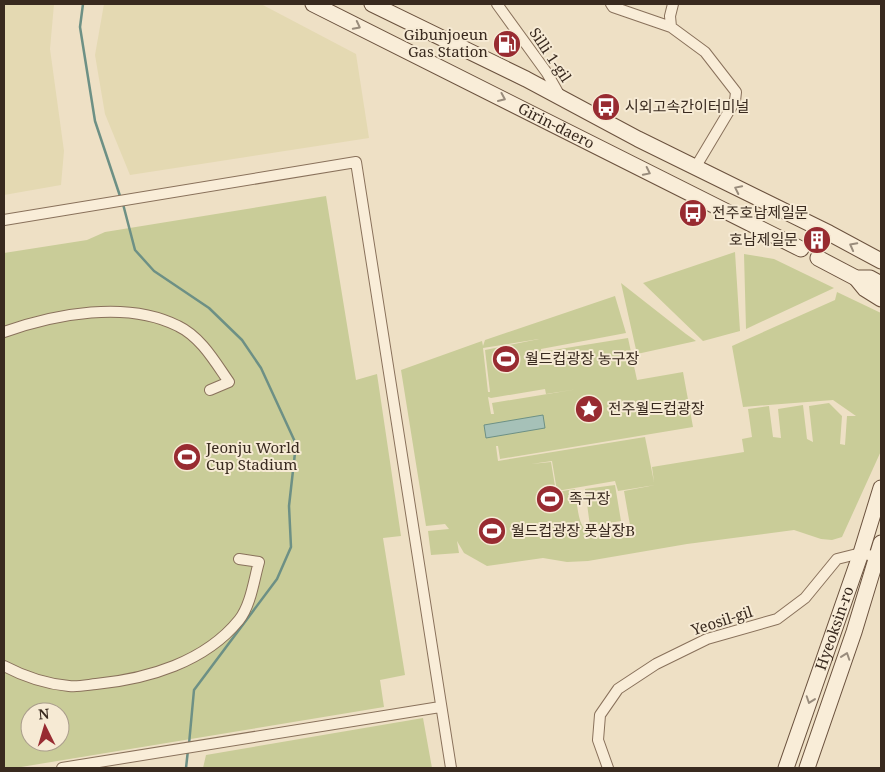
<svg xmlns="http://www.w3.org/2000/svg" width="885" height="772" font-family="'Noto Serif','Noto Sans KR',serif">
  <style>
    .farmland { fill: #e4d9b2 }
    .green { fill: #c9cc98; fill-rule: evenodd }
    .water { fill: #a6c1b8; stroke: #6d9085 }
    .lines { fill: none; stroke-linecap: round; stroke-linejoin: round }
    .stream { stroke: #6d9085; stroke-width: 2.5 }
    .street-casing { stroke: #89715b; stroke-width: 12 }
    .secondary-casing { stroke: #6b523e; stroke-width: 17 }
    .street { stroke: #f9edd8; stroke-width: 10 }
    .secondary { stroke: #f9edd8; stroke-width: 15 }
    .oneway { stroke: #998c7c }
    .labels { text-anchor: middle; stroke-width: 4; stroke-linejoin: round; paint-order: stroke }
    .poi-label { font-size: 15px; fill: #392a1f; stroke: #f6ead4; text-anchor: start }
    .street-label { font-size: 15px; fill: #392a1f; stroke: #f6ead4 }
  </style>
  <rect width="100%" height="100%" fill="#eee0c5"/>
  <!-- farmland -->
  <path class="farmland" d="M4 4H54L50 49 64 151 61 185 4 195Z
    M104 4H261L356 54 369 138 130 175 105 114 95 55Z"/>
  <!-- green -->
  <path class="green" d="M326 196 356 380 377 374 401 536 383 538 405 675 380 680 384 707 15 768H4V253L87 240 105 232ZM30 712H60V742H30Z
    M735 252 740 331 703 341 643 283Z
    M744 254 774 259 834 288 746 329Z
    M621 283 686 334 696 341 637 354Z
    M837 292 881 313V451L842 537 832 540 821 539 794 530 687 544 588 561 567 562 543 558 487 566 464 553 457 541 459 553 431 555 428 531 449 529 445 524 426 526 401 370 482 341 483 346 485 340 615 296 626 333 541 349V352L628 338 637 380 683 372 693 427 500 459 498 446H496L498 461 645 437 654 482 652 467 744 452 742 439 752 437 748 409 769 406 773 437 781 438 778 409 803 405 807 439 813 442 809 406 829 403 842 416 840 444 845 445 847 416H856L833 400 743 407 732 346 835 300ZM539 339 485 350 490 392H488L483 348ZM545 389 546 394 578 389 492 403 494 414H491L488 397 491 398ZM552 461 557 491 615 481 618 491 655 485 624 491 630 525C618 537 592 544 582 525 577 515 577 500 575 489L556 492 551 462 531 464Z
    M615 485 621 521 590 526 585 489Z
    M423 718 432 768H203L206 755Z"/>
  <!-- water -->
  <path class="water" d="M543 415 545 428 486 438 484 425Z"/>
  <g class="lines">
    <!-- stream -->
    <path class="stream" d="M83 4 80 27 95 121 121 199
      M123 204 135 250 154 271 209 308 242 340 261 368 296 444 289 506 291 547 277 579 194 690 189 744
      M186 768 188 750"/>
    <defs>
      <path id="street" d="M497 4 547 73 561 98
        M611 4 613 7 671 27 705 52 736 92 735 101 695 168
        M671 27 670 16 673 4
        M4 220 356 162 451 768
        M4 332C55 314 127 300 178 326 201 337 215 362 229 382L210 390
        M4 666C23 676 47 684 69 686 78 687 87 685 96 684 148 679 205 662 239 620 251 605 254 579 259 562L239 559
        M62 768 440 707
        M608 768 598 740 600 715 618 689 656 664 707 639 777 619 805 598 837 559 861 553 876 557"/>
      <g id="secondary">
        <path id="s1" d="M313 4 801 249"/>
        <path d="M372 4 526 79 638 139 829 233 881 261"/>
        <path d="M818 258 856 278H870L881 284"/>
        <path d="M856 278 865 289 881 299"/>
        <path id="s2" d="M786 768 861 553 881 488"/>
        <path d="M807 768 854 632 881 543"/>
      </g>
    </defs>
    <!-- street casing -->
    <use href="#street" class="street-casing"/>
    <!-- secondary casing -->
    <use href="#secondary" class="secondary-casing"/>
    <!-- street -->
    <use href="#street" class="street"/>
    <!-- secondary -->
    <use href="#secondary" class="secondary"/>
  </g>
  <!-- one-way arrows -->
  <defs><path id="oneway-chevron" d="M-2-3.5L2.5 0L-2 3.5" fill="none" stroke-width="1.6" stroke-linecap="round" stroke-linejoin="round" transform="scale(1.25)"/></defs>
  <g class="oneway">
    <use href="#oneway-chevron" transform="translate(357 26) rotate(27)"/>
    <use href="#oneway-chevron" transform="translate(502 98) rotate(24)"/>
    <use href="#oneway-chevron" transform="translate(647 172) rotate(26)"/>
    <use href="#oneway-chevron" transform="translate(738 189) rotate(-154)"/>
    <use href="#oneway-chevron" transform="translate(853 246) rotate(-152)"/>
    <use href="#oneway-chevron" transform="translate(846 656) rotate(-71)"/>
    <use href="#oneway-chevron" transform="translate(810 700) rotate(109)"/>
  </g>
  <!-- icons -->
  <defs>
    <symbol id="fuel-disc" viewBox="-11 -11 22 22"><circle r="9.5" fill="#982b31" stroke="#f6ead4"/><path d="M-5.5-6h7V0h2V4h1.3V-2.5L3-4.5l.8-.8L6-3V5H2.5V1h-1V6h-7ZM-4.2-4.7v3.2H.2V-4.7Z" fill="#fff"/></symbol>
    <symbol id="bus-disc" viewBox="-11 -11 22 22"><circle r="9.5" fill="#982b31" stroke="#f6ead4"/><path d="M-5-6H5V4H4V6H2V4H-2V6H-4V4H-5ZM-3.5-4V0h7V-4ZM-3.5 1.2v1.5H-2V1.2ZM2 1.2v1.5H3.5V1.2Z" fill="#fff"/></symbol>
    <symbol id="building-disc" viewBox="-11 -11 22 22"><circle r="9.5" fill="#982b31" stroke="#f6ead4"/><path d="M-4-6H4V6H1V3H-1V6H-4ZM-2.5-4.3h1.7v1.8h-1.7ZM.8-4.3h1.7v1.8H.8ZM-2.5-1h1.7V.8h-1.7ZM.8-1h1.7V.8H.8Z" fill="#fff"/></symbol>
    <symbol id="stadium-disc" viewBox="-11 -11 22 22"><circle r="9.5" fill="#982b31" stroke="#f6ead4"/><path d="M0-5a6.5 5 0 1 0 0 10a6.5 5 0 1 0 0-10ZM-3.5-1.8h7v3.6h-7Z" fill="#fff"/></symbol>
    <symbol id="sight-disc" viewBox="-11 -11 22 22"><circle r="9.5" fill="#982b31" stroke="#f6ead4"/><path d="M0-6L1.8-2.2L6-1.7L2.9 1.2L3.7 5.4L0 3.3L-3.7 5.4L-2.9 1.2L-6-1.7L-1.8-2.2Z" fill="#fff"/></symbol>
  </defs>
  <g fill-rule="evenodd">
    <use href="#fuel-disc" x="491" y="28" width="32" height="32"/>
    <use href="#bus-disc" x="590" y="91" width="32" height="32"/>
    <use href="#bus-disc" x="677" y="197" width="32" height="32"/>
    <use href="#building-disc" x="801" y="224" width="32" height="32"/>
    <use href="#stadium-disc" x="490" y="343" width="32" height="32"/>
    <use href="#sight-disc" x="573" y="393" width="32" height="32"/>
    <use href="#stadium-disc" x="171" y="441" width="32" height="32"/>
    <use href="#stadium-disc" x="534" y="483" width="32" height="32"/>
    <use href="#stadium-disc" x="476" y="515" width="32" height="32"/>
  </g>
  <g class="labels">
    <!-- poi labels -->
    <g class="poi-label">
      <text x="488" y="40" text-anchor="end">Gibunjoeun<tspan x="488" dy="17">Gas Station</tspan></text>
      <text x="625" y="112">시외고속간이터미널</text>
      <text x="712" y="218">전주호남제일문</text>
      <text x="798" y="245" text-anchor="end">호남제일문</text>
      <text x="525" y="364">월드컵광장 농구장</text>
      <text x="608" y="414">전주월드컵광장</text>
      <text x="206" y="453">Jeonju World<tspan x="206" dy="17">Cup Stadium</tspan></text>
      <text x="569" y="504">족구장</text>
      <text x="511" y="536">월드컵광장 풋살장B</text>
    </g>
    <!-- street labels -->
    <g class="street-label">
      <text transform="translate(550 55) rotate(56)" y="5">Silli 1-gil</text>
      <text dy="5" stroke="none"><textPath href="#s1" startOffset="272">Girin-daero</textPath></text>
      <text transform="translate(722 621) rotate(-18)" y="5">Yeosil-gil</text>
      <text dy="5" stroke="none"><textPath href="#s2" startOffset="148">Hyeoksin-ro</textPath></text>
    </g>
  </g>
  <!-- border -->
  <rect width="885" height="772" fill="none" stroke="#392a1f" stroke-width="10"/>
  <!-- north arrow -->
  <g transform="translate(45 727) rotate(355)"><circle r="24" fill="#f6ead4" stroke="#aa9d8c"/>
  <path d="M0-4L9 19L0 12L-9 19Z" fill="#982b31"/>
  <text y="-8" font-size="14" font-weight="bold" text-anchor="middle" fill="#392a1f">N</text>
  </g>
</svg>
